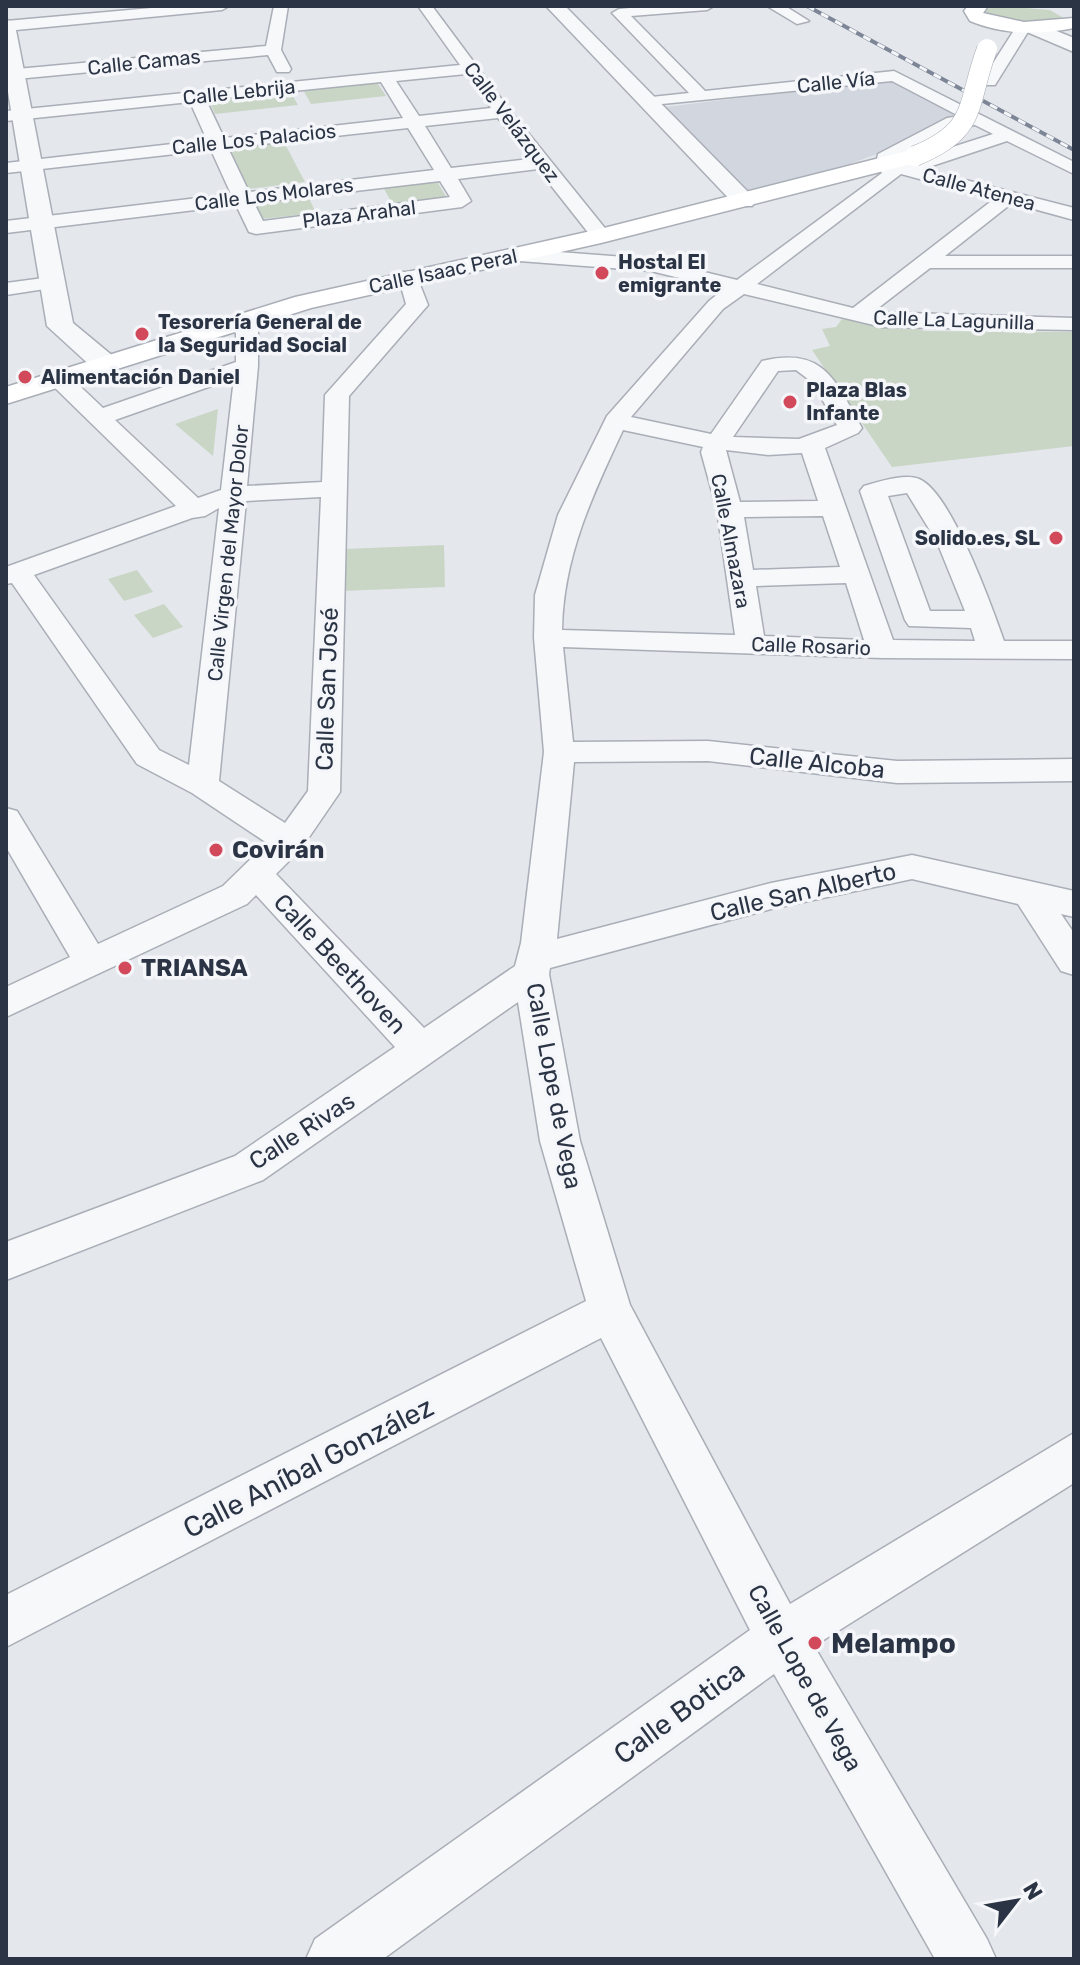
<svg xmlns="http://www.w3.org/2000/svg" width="1080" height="1965" font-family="Rubik,sans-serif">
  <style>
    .built { fill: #d2d6de }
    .green { fill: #c9d6c5 }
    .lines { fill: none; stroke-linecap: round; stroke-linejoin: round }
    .minor-casing { stroke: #a9aeb7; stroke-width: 3 }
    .tertiary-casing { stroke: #a9aeb7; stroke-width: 3 }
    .secondary-casing { stroke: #a9aeb7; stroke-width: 3 }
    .minor { fill: #f7f8fa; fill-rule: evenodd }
    .tertiary { fill: #f7f8fa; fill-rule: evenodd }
    .secondary { fill: #fff; fill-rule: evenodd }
    .rail-casing { stroke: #7d8696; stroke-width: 4 }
    .rail { stroke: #f4f6f9; stroke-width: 3; stroke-dasharray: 8; stroke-linecap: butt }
    .secondary-bridge-casing { stroke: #a9aeb7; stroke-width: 21; stroke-linecap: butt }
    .secondary-bridge { stroke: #fff; stroke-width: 20 }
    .poi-dot { fill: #d1495b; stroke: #f4f6f9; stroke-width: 3 }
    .labels { text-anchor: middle; stroke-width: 7; stroke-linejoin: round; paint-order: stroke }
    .far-street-label { font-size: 20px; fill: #2b3445; stroke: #f4f6f9 }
    .far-poi-label { font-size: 20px; font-weight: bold; fill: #2b3445; stroke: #f4f6f9; text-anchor: start }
    .street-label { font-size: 24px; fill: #2b3445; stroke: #f4f6f9 }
    .poi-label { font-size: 24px; font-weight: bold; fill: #2b3445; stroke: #f4f6f9; text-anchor: start }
    .near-street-label { font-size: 28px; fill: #2b3445; stroke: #f4f6f9 }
    .near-poi-label { font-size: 28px; font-weight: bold; fill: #2b3445; stroke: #f4f6f9; text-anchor: start }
  </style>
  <rect width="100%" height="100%" fill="#e4e7ec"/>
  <!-- built -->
  <path class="built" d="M890 80 956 113 893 148 850 164 747 191 665 107Z"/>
  <!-- green -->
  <path class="green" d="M1001 6 1050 10 1062 17C1041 31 1005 22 983 14L986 9Z
    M376 81 386 96 311 104 302 88Z
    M289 89 298 105 215 114 208 98Z
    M284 142 305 182 248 189 230 148Z
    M436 180 447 198 393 205 383 187Z
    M307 194 316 213 261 219 254 201Z
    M842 319C867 324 904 321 924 331L1074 332V446L892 467 812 350 830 346 822 329 836 327Z
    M218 409 213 456 175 424Z
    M444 545 445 587 341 591 344 549Z
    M137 570 153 592 124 601 108 579Z
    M164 604 183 627 153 638 134 615Z"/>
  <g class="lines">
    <defs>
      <path id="minor" d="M174 6H229L222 10 6 31V21Z
        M274 6H288L281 50 291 69 289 72H277L268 55 6 80V70L266 46Z
        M418 6H432L508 108 608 232 611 236 608 240H594L538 169 458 179 471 201 462 207 256 234 249 232 236 205 6 233V221L231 194 211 150 6 173V163L207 140 190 102 6 121V111L460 65ZM466 74 491 108 419 116 396 81ZM381 82 403 118 224 138 206 100ZM498 118 530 159 451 168 425 126ZM408 128 434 170 249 192 228 148ZM440 181 450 197 263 221 254 203Z
        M652 6H714L707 10 631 16 705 91 894 71 1074 162V174L1007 141 923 169 1074 208V220L1012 203 945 256H1074V268H930L873 312 1074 318V330L882 327 744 294 723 309 631 417 711 434 762 361C825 346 835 381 862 428L858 433 825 448 893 640 975 641 971 628 909 626 905 620 860 491 864 486C878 482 905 473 919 479 951 492 992 607 1004 641H1074V659L882 658 563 647 573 742 708 741 897 761 1074 759V781L897 783 708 761 574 762 557 939 771 883 912 855 1074 891V917L1061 914 1074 933V975L1061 971 1018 904 912 879 771 909 550 968 549 974 580 1141 630 1305 790 1604 1074 1433V1483L814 1646 987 1939 996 1959H935L774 1674 383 1959H306L315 1939 750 1630 601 1338 6 1647V1595L586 1301 540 1141 518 1002 263 1180 6 1280V1242L235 1156 395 1047 256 895 247 904 6 1017V987L70 957 6 847V808L17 811 98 944 223 886 267 843 192 793 137 764 12 583 6 584V567L176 506 50 383 47 378 50 373H66L103 408 236 362V320L247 314 255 315 258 320V366L247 486 322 482 325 395 406 304 398 276 401 272H415L428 305 349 396 340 792 301 849 276 874 424 1028 515 966 521 943 544 752 534 638 535 595 558 515 607 416 709 301 724 289 651 271 519 261 509 255 519 249 651 259 737 280 882 173 876 164 878 154 947 118 959 116 892 81 642 106V98L689 93 612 13 619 9ZM975 125 993 134 912 160 893 161 957 127ZM901 174 994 199 853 308 757 284ZM796 370 812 382 837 425 799 439 733 437 778 371ZM234 378 221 490 198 498 115 420ZM623 430 703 447 701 452 717 510 735 635 562 630C563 557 593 494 623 430ZM726 450 768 455 802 453 818 501 740 502ZM907 493 937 542 965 611H930L888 496ZM321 497 308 791 285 823 219 781 246 501ZM219 508 189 765 159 750 34 575 192 518 205 516ZM823 516 840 567 753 570 744 517ZM846 583 864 640 764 636 756 586Z
        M767 6H785L809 21 797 24Z
        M1018 24 1031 27 995 85H983L981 82Z
        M51 277 61 283 58 287 6 295V283Z"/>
      <path id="tertiary" d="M546 6H565L752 196 756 201 752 206H736Z
        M6 19 15 25 73 323 114 357 118 363 114 369H94L47 326 6 80Z
        M1034 22 1074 38V52L1027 32V24Z"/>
      <path id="secondary" d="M968 6H988L983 13 1024 22 1074 18V28C1038 35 1004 35 970 21L964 11Z
        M915 149 923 151 926 156 923 161 601 243 311 308 6 404V387L295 297 600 229Z"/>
    </defs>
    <!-- minor casing -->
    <use href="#minor" class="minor-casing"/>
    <!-- tertiary casing -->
    <use href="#tertiary" class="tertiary-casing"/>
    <!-- secondary casing -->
    <use href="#secondary" class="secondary-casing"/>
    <!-- minor -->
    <use href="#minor" class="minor"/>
    <!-- tertiary -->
    <use href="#tertiary" class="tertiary"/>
    <!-- secondary -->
    <use href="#secondary" class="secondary"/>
    <defs>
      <path id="rail" d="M807 6 1074 150"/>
    </defs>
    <!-- rail casing -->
    <use href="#rail" class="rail-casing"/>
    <!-- rail -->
    <use href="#rail" class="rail"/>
    <defs>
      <path id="secondary-bridge" d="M915 156C979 130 966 105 987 49"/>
    </defs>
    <!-- secondary-bridge casing -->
    <use href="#secondary-bridge" class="secondary-bridge-casing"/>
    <!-- secondary-bridge -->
    <use href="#secondary-bridge" class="secondary-bridge"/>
  </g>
  <!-- markers -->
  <g class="poi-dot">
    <circle cx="602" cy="273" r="8"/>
    <circle cx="142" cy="334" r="8"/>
    <circle cx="25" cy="377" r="8"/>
    <circle cx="790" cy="402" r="8"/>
    <circle cx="1056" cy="538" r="8"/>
    <circle cx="216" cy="850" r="8"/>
    <circle cx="125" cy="968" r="8"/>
    <circle cx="815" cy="1643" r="8"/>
  </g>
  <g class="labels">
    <!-- far-street labels -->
    <g class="far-street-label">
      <text transform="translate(144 62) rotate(-6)" y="7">Calle Camas</text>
      <text transform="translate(836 82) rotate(-6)" y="7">Calle Vía</text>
      <text transform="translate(239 92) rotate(-6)" y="7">Calle Lebrija</text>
      <text transform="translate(512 122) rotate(53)" y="7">Calle Velázquez</text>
      <text transform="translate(254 139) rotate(-6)" y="7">Calle Los Palacios</text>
      <text transform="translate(979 189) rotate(15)" y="7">Calle Atenea</text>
      <text transform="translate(274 194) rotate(-7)" y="7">Calle Los Molares</text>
      <text transform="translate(359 214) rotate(-7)" y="7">Plaza Arahal</text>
      <text transform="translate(443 271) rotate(-12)" y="7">Calle Isaac Peral</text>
      <text transform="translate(954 320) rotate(2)" y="7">Calle La Lagunilla</text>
      <text transform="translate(731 541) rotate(79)" y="7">Calle Almazara</text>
      <text transform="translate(228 553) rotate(-84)" y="7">Calle Virgen del Mayor Dolor</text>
      <text transform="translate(811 646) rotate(2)" y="7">Calle Rosario</text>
    </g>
    <!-- far-poi labels -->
    <g class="far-poi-label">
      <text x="618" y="269">Hostal El<tspan x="618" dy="23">emigrante</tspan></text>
      <text x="158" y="329">Tesorería General de<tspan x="158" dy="23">la Seguridad Social</tspan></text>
      <text x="41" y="384">Alimentación Daniel</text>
      <text x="806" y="397">Plaza Blas<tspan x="806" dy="23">Infante</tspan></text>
      <text x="1040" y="545" text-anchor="end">Solido.es, SL</text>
    </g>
    <!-- street labels -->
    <g class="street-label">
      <text transform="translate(327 689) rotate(-88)" y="8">Calle San José</text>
      <text transform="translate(817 763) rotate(6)" y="8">Calle Alcoba</text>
      <text transform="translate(803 892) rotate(-13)" y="8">Calle San Alberto</text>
      <text transform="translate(340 964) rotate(47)" y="8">Calle Beethoven</text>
      <text transform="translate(554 1086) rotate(79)" y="8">Calle Lope de Vega</text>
      <text transform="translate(302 1131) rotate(-33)" y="8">Calle Rivas</text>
      <text transform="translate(805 1678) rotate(61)" y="8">Calle Lope de Vega</text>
    </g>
    <!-- poi labels -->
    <g class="poi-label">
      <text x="232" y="858">Covirán</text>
      <text x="141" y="976">TRIANSA</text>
    </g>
    <!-- near-street labels -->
    <g class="near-street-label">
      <text transform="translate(308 1467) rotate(-27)" y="10">Calle Aníbal González</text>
      <text transform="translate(679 1712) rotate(-36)" y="10">Calle Botica</text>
    </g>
    <!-- near-poi labels -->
    <g class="near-poi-label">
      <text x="831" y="1653">Melampo</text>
    </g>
  </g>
  <!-- border -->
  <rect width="1080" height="1965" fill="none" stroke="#2b3445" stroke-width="16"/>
  <!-- north arrow -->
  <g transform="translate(1016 1901) rotate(59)" stroke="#f4f6f9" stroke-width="6" paint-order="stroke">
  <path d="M0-6L14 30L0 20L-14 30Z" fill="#2b3445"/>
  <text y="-12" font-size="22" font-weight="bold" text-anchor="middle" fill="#2b3445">N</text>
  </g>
</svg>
